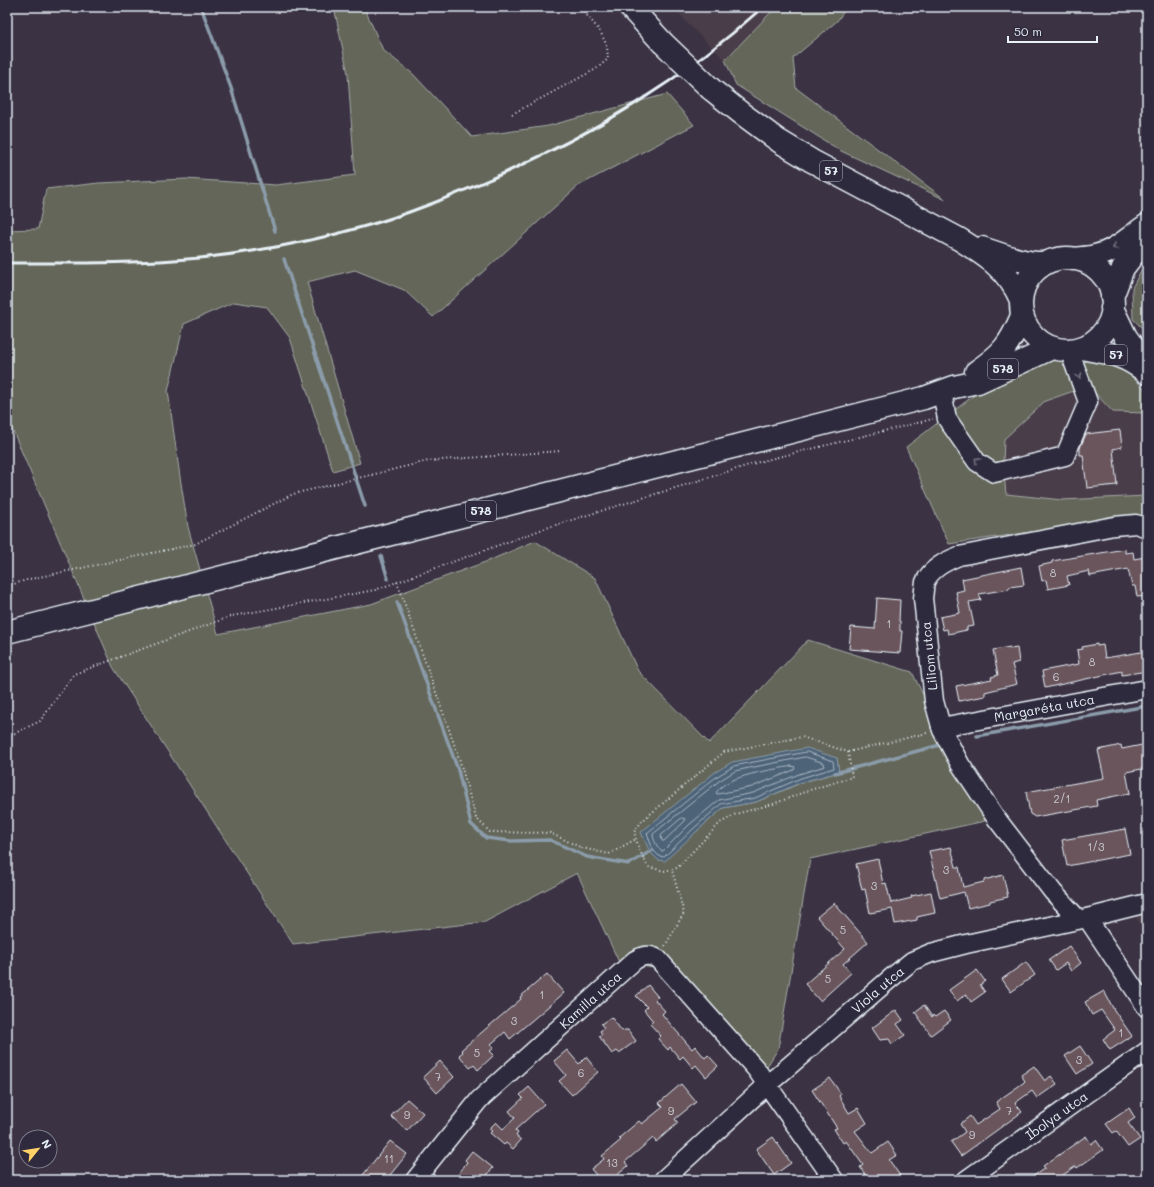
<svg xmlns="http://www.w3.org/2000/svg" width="1154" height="1187" font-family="Mali,sans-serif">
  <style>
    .built { fill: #493c4a }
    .green { fill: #646658; stroke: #a6aca8; fill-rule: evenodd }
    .water { fill: #4d6378; stroke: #8b9cab }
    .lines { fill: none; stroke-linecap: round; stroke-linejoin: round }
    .shore { stroke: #aab8c5; stroke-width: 1 }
    .stream { stroke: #8b9cab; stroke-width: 3.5 }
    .building { fill: #6b545c; stroke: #e8f1f8 }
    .minor-casing { stroke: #e8f1f8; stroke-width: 21 }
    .major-casing { stroke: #e8f1f8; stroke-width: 25 }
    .path { stroke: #e8f1f8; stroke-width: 2; stroke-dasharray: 1 3; stroke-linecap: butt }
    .minor { stroke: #2f2a3d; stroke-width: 18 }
    .major { stroke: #2f2a3d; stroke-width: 22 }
    .rail { stroke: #e8f1f8; stroke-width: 3 }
    .major-bridge-casing { stroke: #e8f1f8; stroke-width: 25; stroke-linecap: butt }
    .major-bridge { stroke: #2f2a3d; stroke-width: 22 }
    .oneway { stroke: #70707e }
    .labels { text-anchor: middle; stroke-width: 3; stroke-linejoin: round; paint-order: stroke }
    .number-label { font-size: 11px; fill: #c9cad1 }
    .shield { fill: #2f2a3d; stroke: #b0b5c0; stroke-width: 1 }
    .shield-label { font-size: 12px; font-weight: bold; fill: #e8f1f8 }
    .street-label { font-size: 13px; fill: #e8f1f8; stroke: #2f2a3d }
  </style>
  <rect width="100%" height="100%" fill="#3b3243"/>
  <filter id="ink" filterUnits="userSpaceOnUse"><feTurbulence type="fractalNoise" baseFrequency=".025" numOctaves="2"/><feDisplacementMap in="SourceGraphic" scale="8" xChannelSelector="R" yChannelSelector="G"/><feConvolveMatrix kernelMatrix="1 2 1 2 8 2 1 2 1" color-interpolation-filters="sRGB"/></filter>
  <g filter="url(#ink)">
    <!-- built -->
    <path class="built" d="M674 7H776L725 60 688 24Z
      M1088 386 1113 412 1147 413V496L1062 500 1006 494 1003 464 1004 439 1045 401Z
      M1147 913V933L1134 915Z"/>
    <!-- green -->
    <path class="green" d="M334 7H364L383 50 413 74 472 137 548 126 667 94 694 125 578 186 433 317 404 290 355 270 307 282 360 463 333 471 290 338 267 307 234 302 184 324 168 391 180 477 188 527 218 634 371 604 488 561 535 541 595 578 638 671 709 743 808 640 912 672 985 821 810 859 778 1049 757 1082 653 968 619 962 577 873 485 922 293 944 113 667 7 417V230L38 229 46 189 99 183 186 179 276 185 355 175 348 74ZM837 758 839 772 803 782 756 802 723 808 696 832H641Z
      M776 7H847L837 21 793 58 796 88 946 200 841 151 736 85 725 60Z
      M1147 259V333L1133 319 1132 288Z
      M1053 356 1095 358 1128 373 1147 391V413L1113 412 1088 386 1045 401 1004 439 1003 464 1006 494 1062 500 1147 496V520L1141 516 949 544 906 447 981 390Z"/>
    <!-- water -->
    <path class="water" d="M807 748 837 758 839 772 802 782 756 802 723 808 696 832 665 861 658 860 650 852 641 832 714 773 732 762Z"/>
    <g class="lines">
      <!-- shore -->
      <path class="shore" d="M807 752 833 761 834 768 801 778 755 798 721 804 693 829 664 857 659 856 653 850 647 833 716 777 734 766Z
        M806 757 824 763 825 766 799 774 753 793 719 800 689 825 663 851H661C657 847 653 839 653 834L719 781 735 771Z
        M792 766 795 767 794 770 752 787 718 794 716 793C725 775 774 770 792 766Z
        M682 818 685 819V821L664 841H662L661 836Z"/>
      <!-- stream -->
      <path class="stream" d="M201 7 231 88 275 231
        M284 259 365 506
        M381 556 388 579
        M397 602 458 770 471 824 486 838 511 841 550 840 587 857 629 864 653 850
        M977 736 1147 706
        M835 773 940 745"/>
    </g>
    <!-- building -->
    <path class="building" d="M1120 430 1122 447 1113 449 1117 485 1087 488 1083 455H1080V448L1086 434Z
      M1125 549V553L1133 552 1134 559 1145 557 1147 568V596L1137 597 1135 586H1132L1128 569 1090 576 1089 571 1067 576 1069 585 1048 589 1046 580 1042 581 1039 566 1052 563V561Z
      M1021 567 1024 585 1009 587V589L979 594 981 600 969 602 974 626 967 627V630L948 634 947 629 943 630 940 617 960 613 956 592 964 590 962 579Z
      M877 598 900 600 899 621H900V631H902L900 653 849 649 851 627 875 629Z
      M1097 644V646L1103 645 1105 658 1147 651V671L1122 675V671L1045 688 1042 671 1079 664 1077 650 1083 649 1082 647Z
      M1010 647V649L1017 648 1019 662 1012 664 1017 684 985 692V696L959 701 956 686 992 679 991 677 998 675 993 650Z
      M1147 744V768L1126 772 1130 793 1096 800 1097 806 1035 817 1030 814 1026 792 1104 778 1098 750 1121 745 1122 749Z
      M1125 829 1130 854 1067 866 1062 840Z
      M951 847 956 867H959L963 887 984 882V880L1003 875 1008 897 990 901V903L968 908 964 892 940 898 929 851Z
      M878 859 883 884 886 883 891 903 912 898 911 896 931 892 935 913 917 917V920L895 924 892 909 870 913 865 889 862 890 856 864Z
      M834 903 868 942 843 964 851 973 820 1001 805 984 845 949 817 917Z
      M1069 946 1081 963 1071 971 1066 963 1056 970 1049 960Z
      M1026 962 1035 975 1011 992 1002 979Z
      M977 970 985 981 980 985 985 992 971 1002 966 994 957 1001 949 990Z
      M547 974 564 993 510 1039 505 1032 491 1044 494 1048 490 1051 494 1055 478 1070 474 1065 470 1068 459 1055 463 1052 461 1050 521 999 520 997Z
      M648 985 658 997 655 1000 665 1011 662 1014 672 1026 692 1049 695 1046 705 1058 708 1055 718 1066 706 1077 696 1065 693 1068 683 1056 680 1059 670 1047 668 1050 658 1039 661 1036 650 1024 653 1021 644 1010 647 1007 636 996Z
      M1104 991 1114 1010 1132 1036 1110 1050 1103 1039 1115 1030 1101 1010 1092 1015 1085 1002Z
      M924 1005 932 1017 933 1015 935 1017 944 1011 951 1020 931 1035 915 1012Z
      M896 1010 903 1020 897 1024 905 1035 892 1044 889 1039 880 1040 872 1028Z
      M611 1017 622 1031 625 1030H628L636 1041 619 1053 617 1051 612 1054 599 1036 602 1034 600 1031 604 1028 601 1024Z
      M1080 1046 1092 1064 1077 1074 1065 1056Z
      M567 1050 579 1064 586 1057 598 1072 572 1095 559 1081 566 1075 554 1061Z
      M440 1061 454 1077 437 1093 423 1077Z
      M1034 1066 1045 1081 1051 1076 1057 1084 1037 1098 1032 1091 1015 1103 1022 1112 961 1156 951 1142 965 1132 960 1124 970 1116 976 1125 1000 1109 996 1102 1023 1083 1025 1081 1021 1075Z
      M830 1078 841 1094 839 1096 849 1113 858 1108 867 1123 855 1131 872 1153 888 1142 897 1155 889 1160 903 1180H869L860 1167 863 1165 846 1141 843 1143 834 1129 837 1128 812 1090Z
      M681 1084 696 1102 675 1119 678 1123 656 1142 653 1138 625 1162 628 1166 616 1176 610 1180H600L591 1169 604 1159 602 1156 621 1140 619 1138 639 1121 642 1124 663 1107 659 1103Z
      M529 1087 544 1104 515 1130 518 1133 516 1136 521 1140 513 1149 506 1143 504 1145 490 1133 492 1131 489 1129 496 1122 503 1129 515 1118 509 1111 523 1098 520 1095Z
      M407 1099 423 1113 407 1131 391 1116Z
      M1129 1108 1135 1118 1128 1123 1140 1139 1128 1147 1116 1131 1113 1133 1106 1124Z
      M1086 1136 1091 1144 1096 1140 1103 1150 1077 1168 1076 1166 1056 1180H1028L1045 1168 1043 1166Z
      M773 1137 791 1163 774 1175 756 1149Z
      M390 1141 407 1154 386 1180H359Z
      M472 1151 493 1168 483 1180 477 1175 473 1180H462L457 1176 467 1162 465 1160Z"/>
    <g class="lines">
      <defs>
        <g id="minor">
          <path d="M942 392 947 419 977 462 994 473 1065 456 1088 402 1069 350"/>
          <path id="s1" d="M941 727 1147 689"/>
          <path d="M1087 918 1147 1008"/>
          <path d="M1078 919 1053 892 996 818 960 764 942 730 934 701 923 598C924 593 924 587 925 582 931 568 946 561 959 556L1114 526 1136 524 1147 528"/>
          <path id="s2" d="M415 1180 479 1100 635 960C644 955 649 954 658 959L756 1069 834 1180"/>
          <path id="s3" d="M663 1180 767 1085 891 978 912 961 931 953 966 944 1087 918 1147 903"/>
          <path id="s4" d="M966 1180 1147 1051"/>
        </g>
        <path id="major" d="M630 7 662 42
          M711 89 741 113 779 141 812 161 959 239C986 256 1008 269 1021 300
          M982 248C1003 255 1024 264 1046 263
          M1021 304a46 46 0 1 1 92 0a46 46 0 1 1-92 0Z
          M1073 259C1080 258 1088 258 1095 256 1115 252 1131 236 1147 225
          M1112 297 1123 268 1147 237
          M1112 308 1126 337 1147 366
          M1081 348C1109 353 1124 354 1147 373
          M976 372C1003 353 1009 346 1022 316
          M7 632 924 398 954 387 978 382 1052 348"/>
      </defs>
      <!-- minor casing -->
      <use href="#minor" class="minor-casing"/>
      <!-- major casing -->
      <use href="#major" class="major-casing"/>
      <!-- path -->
      <path class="path" d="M512 114 596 69 608 59 607 46 600 31 580 7
        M397 582 459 758 476 818 490 832 550 833 582 848 609 854 636 839
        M7 586 30 579 195 544 293 494 428 461 560 451
        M7 737 40 721 74 674 232 616 375 590 546 528 762 461 933 419
        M848 752 852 777 810 790 773 804 736 814 720 823 677 868 664 871 648 867 639 849 634 832 642 821 724 752 802 737 848 752 927 733
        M665 946 684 913 672 870"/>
      <!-- minor -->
      <use href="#minor" class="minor"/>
      <!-- major -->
      <use href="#major" class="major"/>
      <!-- rail -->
      <path class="rail" d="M7 263C71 263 136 264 200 258 255 252 310 242 362 227 407 215 451 196 493 178 595 133 681 81 763 7"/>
      <defs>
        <path id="major-bridge" d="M662 42 711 89"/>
      </defs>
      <!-- major-bridge casing -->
      <use href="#major-bridge" class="major-bridge-casing"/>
      <!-- major-bridge -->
      <use href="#major-bridge" class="major-bridge"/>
    </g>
    <!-- one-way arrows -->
    <defs><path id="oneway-chevron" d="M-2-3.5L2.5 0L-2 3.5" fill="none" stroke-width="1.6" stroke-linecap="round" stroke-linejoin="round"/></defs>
    <g class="oneway">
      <use href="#oneway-chevron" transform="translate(1115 247) rotate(150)"/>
      <use href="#oneway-chevron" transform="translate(1079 376) rotate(70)"/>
      <use href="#oneway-chevron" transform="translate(977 460) rotate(-135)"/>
    </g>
  </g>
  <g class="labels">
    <!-- number labels -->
    <g class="number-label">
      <text x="1053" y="577">8</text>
      <text x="889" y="628">1</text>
      <text x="1092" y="666">8</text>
      <text x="1056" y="681">6</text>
      <text x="1062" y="803">2/1</text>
      <text x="1096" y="851">1/3</text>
      <text x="946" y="874">3</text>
      <text x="874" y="890">3</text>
      <text x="843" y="934">5</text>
      <text x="828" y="983">5</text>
      <text x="542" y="999">1</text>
      <text x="514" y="1025">3</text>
      <text x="1121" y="1037">1</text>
      <text x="477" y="1057">5</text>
      <text x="1079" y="1064">3</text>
      <text x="581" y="1077">6</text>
      <text x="438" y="1081">7</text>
      <text x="671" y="1115">9</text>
      <text x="1009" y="1115">7</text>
      <text x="407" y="1119">9</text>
      <text x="972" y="1139">9</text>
      <text x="389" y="1163">11</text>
      <text x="612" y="1167">13</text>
    </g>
    <!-- shield labels -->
    <g class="shield">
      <rect x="820" y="161" width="22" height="20" rx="3"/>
      <rect x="1105" y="345" width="22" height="20" rx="3"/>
      <rect x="988" y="359" width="30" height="20" rx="3"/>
      <rect x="466" y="501" width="30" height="20" rx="3"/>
    </g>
    <g class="shield-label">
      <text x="831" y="175">57</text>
      <text x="1116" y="359">57</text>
      <text x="1003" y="373">578</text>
      <text x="481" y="515">578</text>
    </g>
    <!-- street labels -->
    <g class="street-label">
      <text transform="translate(929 656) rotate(-96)" y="5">Liliom utca</text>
      <text dy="5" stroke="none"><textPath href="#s1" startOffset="105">Margaréta utca</textPath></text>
      <text dy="5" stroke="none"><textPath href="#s3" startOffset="287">Viola utca</textPath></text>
      <text dy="5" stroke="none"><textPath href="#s2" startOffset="252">Kamilla utca</textPath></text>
      <text dy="5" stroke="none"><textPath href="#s4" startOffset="111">Ibolya utca</textPath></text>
    </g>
  </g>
  <!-- margin -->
  <rect width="1154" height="1187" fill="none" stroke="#2f2a3d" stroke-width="24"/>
  <rect x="12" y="12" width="1130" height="1163" fill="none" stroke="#e8f1f8" stroke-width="1.5" filter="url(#ink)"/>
  <!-- north arrow -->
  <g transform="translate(38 1149) rotate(60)"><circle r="19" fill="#2f2a3d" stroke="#797a88"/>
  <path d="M0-3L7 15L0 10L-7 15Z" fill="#ffd166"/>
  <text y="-6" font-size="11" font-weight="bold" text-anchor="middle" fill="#e8f1f8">N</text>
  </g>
  <!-- scale -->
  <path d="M1008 36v6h89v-6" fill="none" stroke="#e8f1f8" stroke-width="2"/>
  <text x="1014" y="36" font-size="12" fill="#e8f1f8" stroke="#2f2a3d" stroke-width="3" paint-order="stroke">50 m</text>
</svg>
